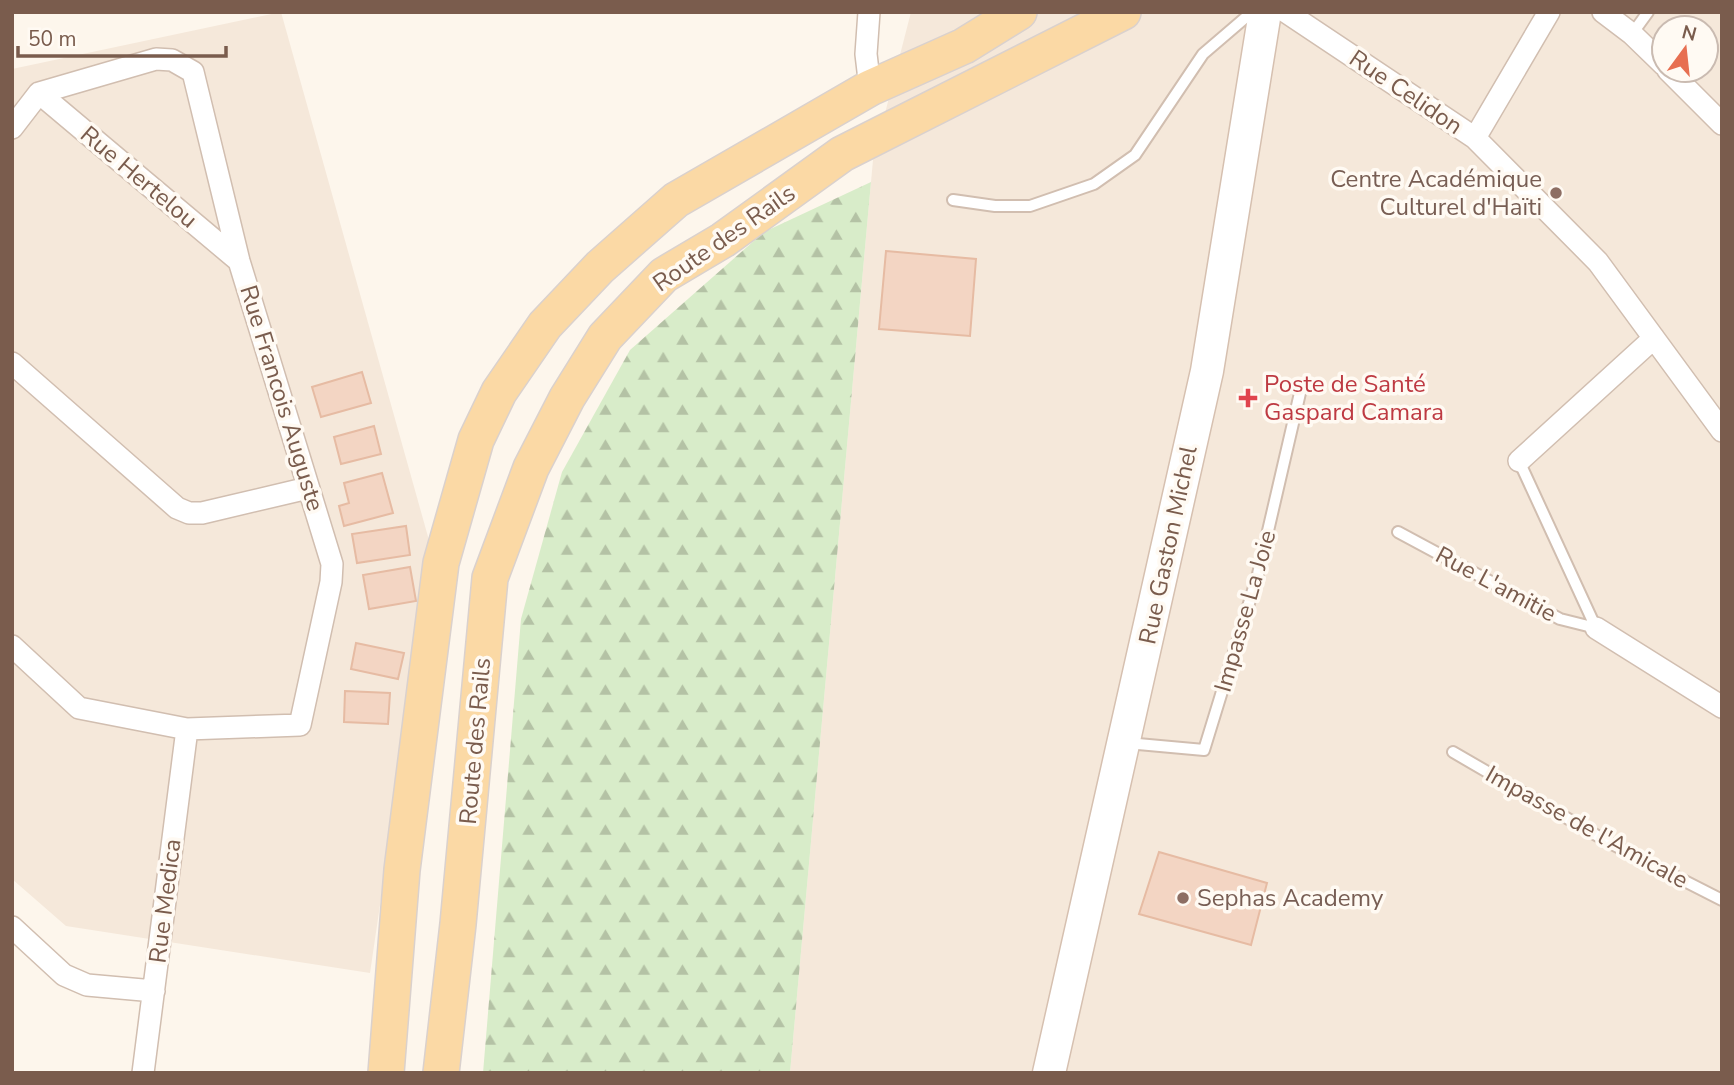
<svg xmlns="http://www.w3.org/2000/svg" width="1734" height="1085" font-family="'Nunito Sans',sans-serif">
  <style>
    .residential { fill: #f5e8da; fill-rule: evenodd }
    .forest { fill: url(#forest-firs) }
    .building { fill: #f3d5c3; stroke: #e6bba3; stroke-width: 2 }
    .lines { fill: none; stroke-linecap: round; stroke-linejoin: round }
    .lane-casing { stroke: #d1beb0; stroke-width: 14 }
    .street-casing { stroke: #d1beb0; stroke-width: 24 }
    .secondary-casing { stroke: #d6c0b0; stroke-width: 35 }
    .primary-casing { stroke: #dad1cd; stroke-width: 38 }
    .lane { stroke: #fff; stroke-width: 10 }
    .street { stroke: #fff; stroke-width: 21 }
    .secondary { stroke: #fff; stroke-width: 32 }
    .primary { stroke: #fbd9a5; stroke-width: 35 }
    .education-dot { fill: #8d6e63; stroke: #fffaf3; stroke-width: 2.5 }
    .health-dot { fill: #e0444e; stroke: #fffaf3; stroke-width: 2.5 }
    .labels { text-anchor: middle; stroke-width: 7; stroke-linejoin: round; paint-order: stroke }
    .street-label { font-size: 24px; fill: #7a5c4d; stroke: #fffaf3 }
    .education-label { font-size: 24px; fill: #785e54; stroke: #fffaf3; text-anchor: end }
    .health-label { font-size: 24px; fill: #be3a42; stroke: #fffaf3; text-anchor: start }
  </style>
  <defs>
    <pattern id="forest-firs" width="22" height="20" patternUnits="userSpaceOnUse" patternTransform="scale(1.75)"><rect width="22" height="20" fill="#d8ecc9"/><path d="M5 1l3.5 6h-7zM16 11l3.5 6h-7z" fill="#b4c2a5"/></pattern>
  </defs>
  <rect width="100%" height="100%" fill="#fdf6ec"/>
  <!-- residential -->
  <path class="residential" d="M281 12 432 551 370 973 66 926 12 879V69Z
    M911 12H1722V1073H790L873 160ZM1664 28H1706V70H1664Z"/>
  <!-- forest -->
  <path class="forest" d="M871 182 790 1073H483L521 619 562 472 630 350 764 232Z"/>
  <!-- building -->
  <path class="building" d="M886 251 976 259 970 336 879 329Z
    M362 372 371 403 321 417 312 387Z
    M374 426 381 454 341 464 334 437Z
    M382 473 393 513 344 526 339 506 349 503 344 483Z
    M406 526 410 555 357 563 352 534Z
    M410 567 416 601 369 609 363 575Z
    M356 643 404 653 398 679 351 669Z
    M345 691 390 693 388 724 344 722Z
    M1159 852 1267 883 1251 945 1139 914Z"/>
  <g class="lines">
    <defs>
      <path id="lane" d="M1632 34 1648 12
        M953 200 995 206H1030L1094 184 1135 155 1203 54 1252 12
        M1519 461 1596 628
        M1398 532 1560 619 1596 628
        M1127 743 1204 750 1258 574 1300 393
        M1453 752 1608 842 1722 900"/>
      <path id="street" d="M869 12 866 54 870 88
        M1286 12 1475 138 1598 262 1722 431
        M1603 12 1632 34 1664 65
        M1668 70 1722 124
        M39 93 239 261
        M12 128 39 93 156 59 172 60 193 72 239 261 332 564 331 582 300 725 187 729 79 708 12 646
        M1475 138 1549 12
        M12 363 177 508 189 513H202L308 488
        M1519 461 1654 338
        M1596 628 1722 707
        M12 927 64 975 87 985 154 991
        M143 1073 187 729"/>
      <path id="secondary" d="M1049 1073 1207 371 1265 12"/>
      <path id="primary" d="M386 1073 402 870 441 563 476 440 499 392 545 325 600 267 676 200 870 88 964 46 1019 12
        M441 1073 458 924 490 578 531 468 567 398 605 337 664 275 723 240 842 154 1123 12"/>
    </defs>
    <!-- lane casing -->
    <use href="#lane" class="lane-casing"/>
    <!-- street casing -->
    <use href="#street" class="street-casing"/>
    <!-- secondary casing -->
    <use href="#secondary" class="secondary-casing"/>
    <!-- primary casing -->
    <use href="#primary" class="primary-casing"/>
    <!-- lane -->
    <use href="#lane" class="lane"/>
    <!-- street -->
    <use href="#street" class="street"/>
    <!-- secondary -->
    <use href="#secondary" class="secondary"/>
    <!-- primary -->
    <use href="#primary" class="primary"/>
  </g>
  <!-- markers -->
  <g class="education-dot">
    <circle cx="1556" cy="193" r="7"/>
    <circle cx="1183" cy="898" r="7"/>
  </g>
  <path class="health-dot" d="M1244.5 387.5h7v7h7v7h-7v7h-7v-7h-7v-7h7z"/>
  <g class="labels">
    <!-- street labels -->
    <g class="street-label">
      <text transform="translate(1406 92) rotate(34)" y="8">Rue Celidon</text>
      <text transform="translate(139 177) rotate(40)" y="8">Rue Hertelou</text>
      <text transform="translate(724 238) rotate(-35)" y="8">Route des Rails</text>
      <text transform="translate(282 398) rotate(73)" y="8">Rue Francois Auguste</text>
      <text transform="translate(1168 545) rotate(-78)" y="8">Rue Gaston Michel</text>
      <text transform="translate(1496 584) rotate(28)" y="8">Rue L'amitie</text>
      <text transform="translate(1245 611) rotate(-74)" y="8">Impasse La Joie</text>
      <text transform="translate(475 741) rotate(-85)" y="8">Route des Rails</text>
      <text transform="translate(1587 827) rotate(29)" y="8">Impasse de l'Amicale</text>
      <text transform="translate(165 901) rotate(-83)" y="8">Rue Medica</text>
    </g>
    <!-- education labels -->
    <g class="education-label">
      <text x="1542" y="187">Centre Académique<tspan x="1542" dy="28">Culturel d'Haïti</tspan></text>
      <text x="1197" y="906" text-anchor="start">Sephas Academy</text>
    </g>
    <!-- health labels -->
    <g class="health-label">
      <text x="1264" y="392">Poste de Santé<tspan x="1264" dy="28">Gaspard Camara</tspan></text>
    </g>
  </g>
  <!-- border -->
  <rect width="1734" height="1085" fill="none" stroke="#7a5c4d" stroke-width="28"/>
  <!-- north arrow -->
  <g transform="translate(1685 49) rotate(15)"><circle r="33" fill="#fffaf3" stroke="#cabbb1" stroke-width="2"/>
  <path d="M0-5L12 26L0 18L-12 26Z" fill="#e76f51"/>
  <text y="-10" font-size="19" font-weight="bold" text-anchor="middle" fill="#7a5c4d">N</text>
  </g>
  <!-- scale -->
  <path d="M18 46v10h208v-10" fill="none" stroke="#7a5c4d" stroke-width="3.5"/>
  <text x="28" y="46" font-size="21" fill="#7a5c4d" stroke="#fffaf3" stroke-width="5" paint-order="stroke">50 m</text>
</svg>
